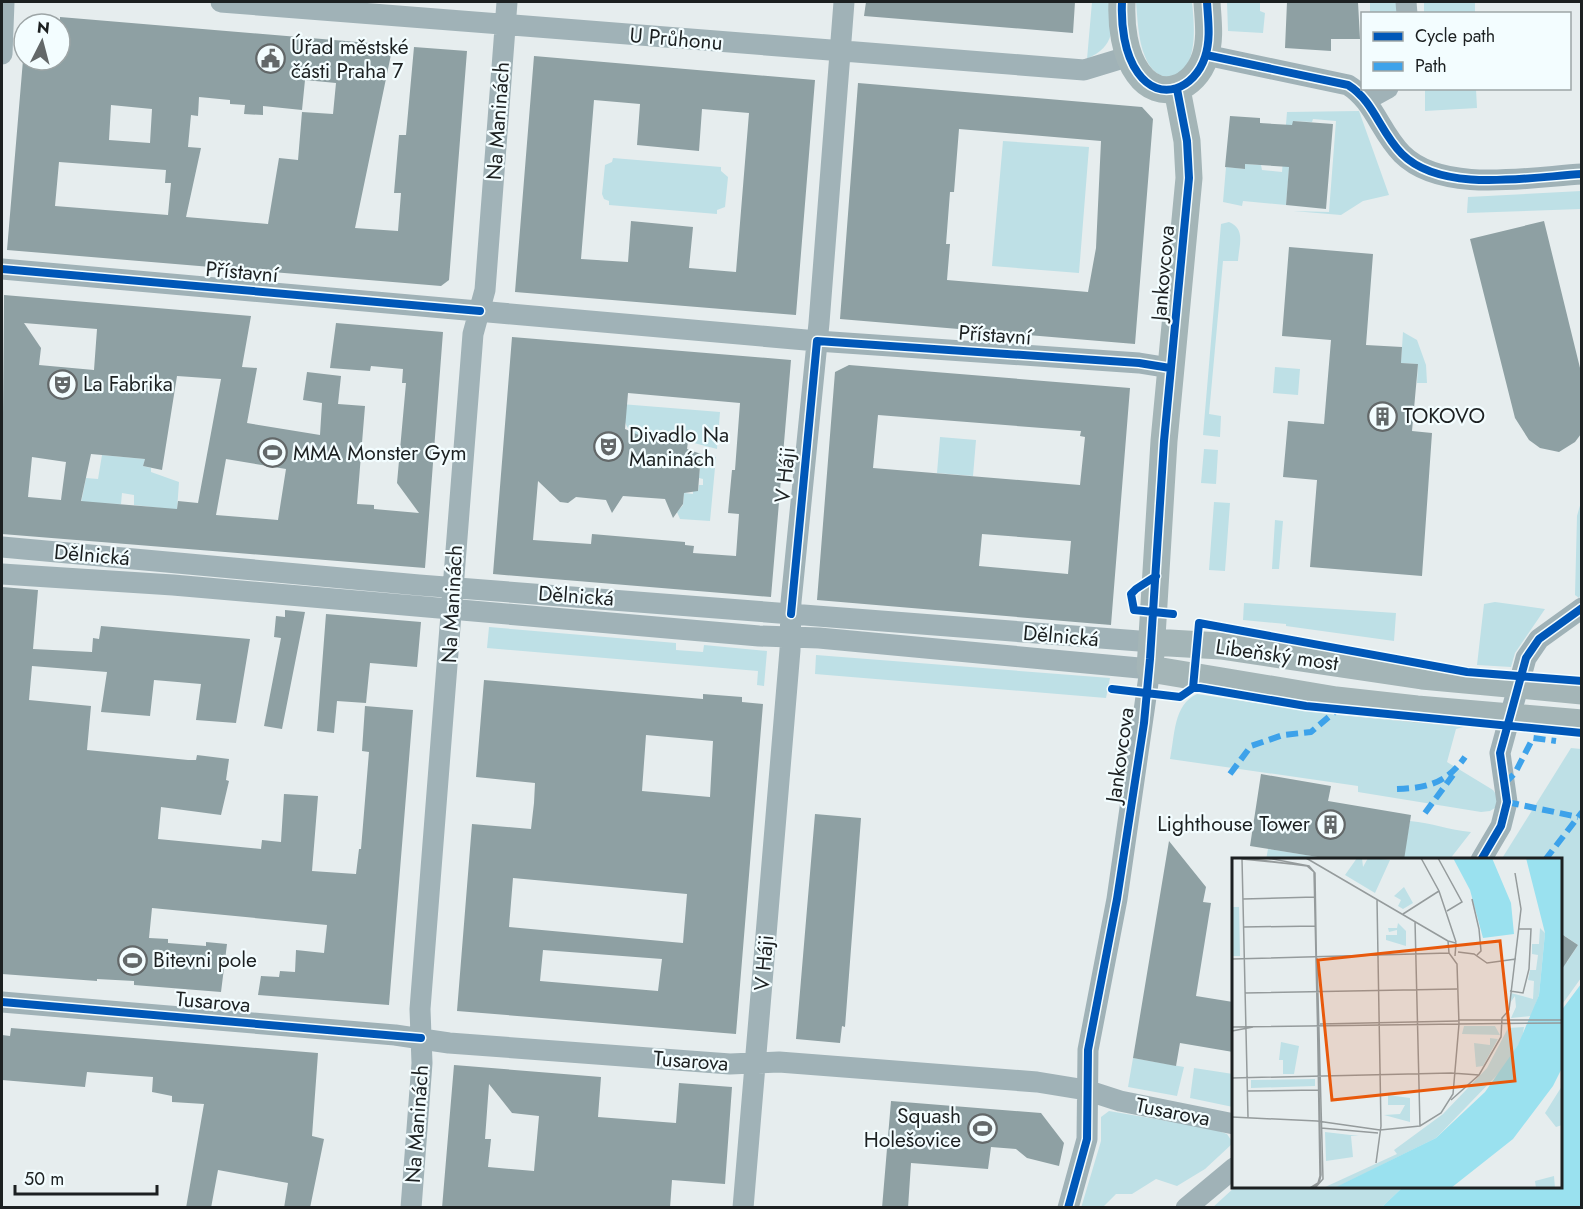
<svg xmlns="http://www.w3.org/2000/svg" width="1583" height="1209" font-family="Jost,sans-serif">
  <style>
    .green { fill: #bee0e6 }
    .water { fill: #9ae1ef }
    .building { fill: #8ea0a3; fill-rule: evenodd }
    .lines { fill: none; stroke-linecap: round; stroke-linejoin: round }
    .minor { stroke: #a0b2b7; stroke-width: 21 }
    .major { stroke: #a4b5b7; stroke-width: 27 }
    .quiet { stroke: #3da2ea; stroke-width: 6; stroke-dasharray: 12 6; stroke-linecap: butt }
    .cycleway-casing { stroke: #f3fdff; stroke-width: 11 }
    .cycleway { stroke: #0057b8; stroke-width: 8 }
    .labels { text-anchor: middle; stroke-width: 4.5; stroke-linejoin: round; paint-order: stroke }
    .street-label { font-size: 21px; fill: #1c2021; stroke: #f3fdff }
    .poi-label { font-size: 21px; fill: #1c2021; stroke: #f3fdff; text-anchor: start }
    .inset-road { fill: none; stroke: #959b9c; stroke-width: 1.5 }
    .view { fill: #e8590c; fill-opacity: 0.15; stroke: #e8590c; stroke-width: 3 }
    .inset-edge { fill: none; stroke: #1c2021; stroke-width: 3 }
  </style>
  <rect width="100%" height="100%" fill="#e6edee"/>
  <!-- green -->
  <path class="green" d="M1092 2H1113C1112 30 1116 45 1087 59Z
    M1136 2H1192C1194 22 1200 72 1170 77 1162 78 1154 72 1150 66 1138 47 1138 23 1136 2Z
    M1227 2H1260V11L1265 13 1263 33 1228 31Z
    M1370 2H1398V13H1370Z
    M1424 2H1475V13H1424Z
    M1425 89H1476L1477 108 1425 111Z
    M1359 111 1389 195 1363 201 1341 215 1293 211 1329 212 1336 121 1313 119 1312 122 1293 121 1286 205 1243 201 1242 206 1223 202 1226 167 1245 169V164L1261 165 1262 170 1282 172 1287 112Z
    M1003 141 1089 147 1079 273 992 266Z
    M613 158 721 167V171L728 177 725 207 717 210V214L609 205V201L604 199 602 194 605 165 612 162Z
    M1581 191V209L1467 213 1468 197Z
    M1229 222C1246 229 1239 245 1238 261H1223L1209 414 1221 416 1220 437 1203 435 1221 224Z
    M1403 332 1417 340 1426 365 1427 383H1417L1418 364 1401 363Z
    M1275 367 1300 369 1298 395 1273 393Z
    M621 404 720 412 717 449 671 437 668 431 665 437 649 435 644 438C623 430 626 424 621 404Z
    M940 437 976 440 973 476 937 473Z
    M1204 449 1218 450 1216 484 1201 483Z
    M701 454 716 457 710 521 680 519 677 512 683 505 684 493 693 494V491H698L699 485H703V479L699 478Z
    M102 455 145 459 143 466 151 468V472L179 482 177 510 134 505V495L122 493 121 504 81 503 86 478 98 479Z
    M1214 502 1230 503 1225 571 1209 570Z
    M1581 502 1582 591 1579 598 1575 595 1577 516Z
    M1275 520 1283 521 1279 569H1272Z
    M1495 602 1545 609 1515 653 1511 667 1477 665 1484 604Z
    M1244 603 1396 613 1394 641 1286 626V624L1243 620Z
    M489 627 676 643V650L703 652 704 645 767 651 764 686 757 685 758 671 487 648Z
    M816 655 1110 678 1106 698 815 674Z
    M1197 694 1328 714 1463 727 1456 729 1447 762 1493 790 1498 797V806L1490 811 1481 812 1358 792V786L1170 759C1175 736 1173 705 1197 694Z
    M1571 748 1581 749V978L1561 1006V958L1567 962 1578 945 1565 936 1561 941 1560 860H1501Z
    M1410 821C1432 823 1449 830 1471 832L1450 859 1403 860Z
    M1268 849 1337 860H1266Z
    M1133 1058 1184 1067 1177 1096 1128 1087Z
    M1194 1068 1233 1074V1107L1190 1098Z
    M1109 1111 1213 1129 1227 1134 1233 1143 1205 1169 1177 1186 1156 1179 1132 1194H1116L1103 1207 1081 1208 1101 1141V1117Z
    M1235 1187H1403L1382 1207 1212 1208Z"/>
  <!-- water -->
  <path class="water" d="M1581 984V1207H1382L1403 1187 1560 1186 1561 1011Z"/>
  <!-- building -->
  <path class="building" d="M866 2H1075L1073 33 864 16Z
    M1287 2H1358L1360 39H1331V51L1285 48Z
    M60 17 393 45 355 228 398 231 401 193H394L399 135H406L414 47 467 51 449 280 441 286 7 250 23 60H60ZM305 80 336 83 333 114 302 112 298 160 279 158 268 224 186 217 201 148 188 147 191 115 198 116 199 97 230 100V104L245 105 244 114 263 115V106L302 110ZM111 105 152 109 150 143 109 140ZM59 162 166 170 165 183H171L168 215 55 206Z
    M534 56 815 80 796 315 515 292ZM594 100 640 104 637 145 699 151 702 109 749 113 736 272 689 268 693 227 631 221 628 262 581 259Z
    M858 83 1142 107 1153 119 1135 344 840 319ZM959 129 1101 141 1096 248 1088 292 947 280 950 244H946L950 192H954Z
    M1230 116 1260 118V123L1292 125 1293 121 1333 124 1326 209 1286 205 1289 167 1245 164V169L1225 167Z
    M1544 221 1581 372V434L1575 442 1559 452 1540 448 1529 440 1515 418 1470 239Z
    M1289 247 1373 254 1366 345 1402 347 1401 363 1418 364 1412 431 1432 433 1422 576 1310 567 1317 480 1283 477 1288 421 1324 424 1331 340 1282 336Z
    M4 295 251 316 242 367 257 368 247 423 320 435 322 403 303 400 307 372 341 376 338 404 365 406 357 504 374 505V509L419 513 397 483 406 383H402L403 369 371 366 370 371 330 368 336 323 443 332 425 568 2 534ZM24 323 97 329 94 370 39 365 41 348ZM177 376 221 379 198 503 178 501 177 509 81 501 91 454 145 459 143 466 162 470ZM32 457 66 462 61 500 28 497ZM226 459 286 469 278 520 216 515Z
    M512 337 791 360 771 597 493 574ZM628 393 740 403 735 470H732L728 513 739 514 736 556 693 553 694 546 685 545V542L592 534 591 544 533 540 538 481 560 502 568 503 576 497 606 500 612 513 623 496 665 499 673 518 683 504 684 493 698 491 701 454 687 449 688 441 667 436H641L625 429Z
    M849 365 1130 388 1111 625 817 600 835 372ZM878 415 1081 431 1080 436 1085 437 1080 485 873 468ZM982 534 1071 541 1068 574 979 566Z
    M2 587 38 590 33 649 92 652 93 638 99 639 101 626 250 639 236 723 196 720 201 684 154 680 150 716 101 712 107 672 32 666 29 700 91 706 87 750 188 760H196L197 755 229 759 226 780 229 781 221 815 161 807 158 839 261 849 262 840 281 842 284 794 318 796 312 871 356 874 359 849H361L369 752 362 751 365 706 413 710 389 1005 258 995 261 976 279 977 280 971 295 972 296 950 324 953 327 925 152 908 149 938 168 939V943L206 946V942L227 944 221 992 134 985V981L97 979V981L2 974Z
    M285 610 305 612 282 729 264 726 281 638 274 637 276 616 285 617Z
    M326 614 421 622 417 667 370 663 366 703 337 701 334 733 317 731Z
    M484 680 703 699V694L742 697V702L763 704 736 1034 457 1011 472 824 531 829 534 803 535 783 476 777ZM646 735 713 741 710 797 642 791ZM513 878 687 894 683 943 509 927ZM543 950 662 959 658 991 540 981Z
    M1261 774 1331 786 1328 801 1411 815 1404 860H1336L1250 846Z
    M815 814 861 818 845 1027 842 1026 840 1043 796 1039Z
    M1169 841 1206 887 1203 902 1211 903 1196 996 1233 1002V1052L1180 1043 1176 1066 1133 1058Z
    M1560 933 1578 945 1560 972Z
    M11 1028 318 1053 312 1136 324 1139 310 1208H284L288 1183 218 1170 211 1208H186L204 1104 172 1102V1096L152 1092 153 1077 87 1072 85 1087 2 1080V1035L10 1036Z
    M454 1065 601 1077 598 1117 676 1123 679 1083 732 1087 725 1184 672 1180 670 1208H442ZM489 1084 512 1113 539 1116 534 1171 488 1167 491 1139H485Z
    M891 1101 1041 1113 1064 1143 1059 1166 1027 1158 1016 1149 991 1147 988 1169 911 1163 908 1208H882Z"/>
  <g class="lines">
    <!-- minor -->
    <path class="minor" d="M221 2 1084 70 1130 56
      M1406 2 1407 14
      M2 54 4 2
      M1206 55 1348 85C1374 101 1380 132 1402 154 1442 194 1530 177 1582 174
      M1366 100 1388 88
      M2 269 817 341 1139 363 1170 368
      M2 547 419 585 1152 642
      M2 574 173 585 759 636 819 638 1150 669 1117 899 1088 1050 1087 1139 1068 1208
      M1481 860 1501 826 1507 802 1500 753 1526 658 1539 639 1582 608
      M2 1002 395 1035 449 1043 730 1064 779 1062 1037 1082 1086 1090 1120 1101 1234 1124
      M411 1208 422 1063 420 1009 473 334 485 290 507 2
      M743 1208 790 650 791 602 819 323 844 2
      M1186 1208 1234 1168"/>
    <!-- major -->
    <path class="major" d="M1122 2C1121 24 1124 54 1138 73 1160 104 1195 88 1205 57 1211 39 1208 20 1207 2
      M1177 89 1187 141 1189 178 1164 441 1150 669 1336 700 1417 709 1582 723
      M1152 642 1221 646 1422 676 1582 691"/>
    <!-- quiet -->
    <path class="quiet" d="M1230 774 1251 746 1283 735 1311 732 1337 710
      M1505 783 1515 773 1533 738 1556 741
      M1397 789C1428 788 1447 783 1465 757
      M1507 802 1578 817
      M1425 813 1453 775
      M1545 860 1582 812"/>
    <defs>
      <path id="cycleway" d="M1122 2C1121 24 1124 54 1138 73 1160 104 1195 88 1205 57 1211 39 1208 20 1207 2
        M1206 55 1348 85C1374 101 1380 132 1402 154 1442 194 1530 177 1582 174
        M2 269 480 311
        M1156 576 1136 589 1131 594 1134 610 1173 614
        M791 614 817 341 1139 363 1170 368
        M1193 688 1199 623 1467 672 1582 681
        M1112 689 1180 697 1193 688H1200L1306 706 1582 733
        M1481 860 1501 826 1507 802 1500 753 1526 658 1539 639 1582 608
        M2 1002 421 1038
        M1068 1208 1087 1139 1088 1050 1117 899 1144 723 1150 659 1164 441 1189 178 1187 141 1177 89"/>
    </defs>
    <!-- cycleway casing -->
    <use href="#cycleway" class="cycleway-casing"/>
    <!-- cycleway -->
    <use href="#cycleway" class="cycleway"/>
  </g>
  <!-- icons -->
  <defs>
    <symbol id="civic-ring" viewBox="-11 -11 22 22"><circle r="9.5" fill="#f3fdff" stroke="#636869" stroke-width="1.5"/><path d="M-.6-6.5H3V-4.5H.6V-3L4-1V1h2V6H-6V1h2V-1L-.6-3ZM-1.2 2.5V6h2.4V2.5Z" fill="#636869"/></symbol>
    <symbol id="theatre-ring" viewBox="-11 -11 22 22"><circle r="9.5" fill="#f3fdff" stroke="#636869" stroke-width="1.5"/><path d="M-5-5.5Q0-4 5-5.5V0Q5 5 0 6Q-5 5-5 0ZM-3.3-2.5H-1v1.5H-3.3ZM1-2.5H3.3v1.5H1ZM-2.8 1Q0 5.5 2.8 1Z" fill="#636869"/></symbol>
    <symbol id="building-ring" viewBox="-11 -11 22 22"><circle r="9.5" fill="#f3fdff" stroke="#636869" stroke-width="1.5"/><path d="M-4-6H4V6H1V3H-1V6H-4ZM-2.5-4.3h1.7v1.8h-1.7ZM.8-4.3h1.7v1.8H.8ZM-2.5-1h1.7V.8h-1.7ZM.8-1h1.7V.8H.8Z" fill="#636869"/></symbol>
    <symbol id="stadium-ring" viewBox="-11 -11 22 22"><circle r="9.5" fill="#f3fdff" stroke="#636869" stroke-width="1.5"/><path d="M0-5a6.5 5 0 1 0 0 10a6.5 5 0 1 0 0-10ZM-3.5-1.8h7v3.6h-7Z" fill="#636869"/></symbol>
  </defs>
  <g fill-rule="evenodd">
    <use href="#civic-ring" x="254" y="42" width="33" height="33"/>
    <use href="#theatre-ring" x="46" y="368" width="33" height="33"/>
    <use href="#building-ring" x="1366" y="400" width="33" height="33"/>
    <use href="#theatre-ring" x="592" y="430" width="33" height="33"/>
    <use href="#stadium-ring" x="256" y="436" width="33" height="33"/>
    <use href="#building-ring" x="1314" y="808" width="33" height="33"/>
    <use href="#stadium-ring" x="116" y="944" width="33" height="33"/>
    <use href="#stadium-ring" x="966" y="1112" width="33" height="33"/>
  </g>
  <g class="labels">
    <!-- street labels -->
    <g class="street-label">
      <text transform="translate(676 39) rotate(5)" y="7">U Průhonu</text>
      <text transform="translate(498 121) rotate(-86)" y="7">Na Maninách</text>
      <text transform="translate(242 272) rotate(5)" y="7">Přístavní</text>
      <text transform="translate(1163 273) rotate(-85)" y="7">Jankovcova</text>
      <text transform="translate(995 335) rotate(4)" y="7">Přístavní</text>
      <text transform="translate(785 475) rotate(-84)" y="7">V Háji</text>
      <text transform="translate(92 555) rotate(5)" y="7">Dělnická</text>
      <text transform="translate(576 596) rotate(4)" y="7">Dělnická</text>
      <text transform="translate(452 604) rotate(-87)" y="7">Na Maninách</text>
      <text transform="translate(1061 636) rotate(5)" y="7">Dělnická</text>
      <text transform="translate(1277 655) rotate(8)" y="7">Libeňský most</text>
      <text transform="translate(1120 755) rotate(-82)" y="7">Jankovcova</text>
      <text transform="translate(764 963) rotate(-85)" y="7">V Háji</text>
      <text transform="translate(213 1002) rotate(5)" y="7">Tusarova</text>
      <text transform="translate(691 1061) rotate(4)" y="7">Tusarova</text>
      <text transform="translate(1173 1112) rotate(11)" y="7">Tusarova</text>
      <text transform="translate(417 1124) rotate(-86)" y="7">Na Maninách</text>
    </g>
    <!-- poi labels -->
    <g class="poi-label">
      <text x="291" y="54">Úřad městské<tspan x="291" dy="24">části Praha 7</tspan></text>
      <text x="83" y="391">La Fabrika</text>
      <text x="1403" y="423">TOKOVO</text>
      <text x="629" y="442">Divadlo Na<tspan x="629" dy="24">Maninách</tspan></text>
      <text x="293" y="460">MMA Monster Gym</text>
      <text x="1310" y="831" text-anchor="end">Lighthouse Tower</text>
      <text x="153" y="967">Bitevni pole</text>
      <text x="961" y="1123" text-anchor="end">Squash<tspan x="961" dy="24">Holešovice</tspan></text>
    </g>
  </g>
  <!-- overview -->
  <g transform="translate(1232 858)">
    <rect width="330" height="330" fill="#e6edee"/>
    <path d="M125 0H130L131 9 136 0 158 2 143 35 113 17ZM172 29 181 45 171 51 166 48 169 42 162 38ZM0 49H7L8 98H0ZM166 65 174 73V88L154 82V77H165V72L157 74 156 70H165ZM308 70 313 75 307 137 299 158 279 160 284 149 283 138 278 145 279 135 301 141 302 123 296 122 298 112H304L306 97 300 96V86H307ZM232 168H263L268 177 230 176ZM292 169 290 181 271 211 204 280 105 329 91 330 165 296 162 292 211 256 255 210 276 170ZM258 180 266 181 251 208 244 209 242 185 258 187ZM49 184 67 188 62 216H51V202H47ZM83 221V228L19 230V222ZM330 228V267L324 269 313 255ZM156 237 178 240V264L152 257 168 256 173 247H156ZM93 274 127 278H119L121 299 94 303ZM322 318 323 330H304L303 323Z" fill="#bee0e6"/>
    <path d="M221 0H260L279 45 282 76 251 80 238 32ZM294 0H330V210L321 228 281 281 219 330H102L204 280 253 234 286 187 307 137 313 75Z" fill="#9ae1ef"/>
    <path class="inset-road" d="M12 0 75 8 82 14 89 317 87 325 80 330M35 0 77 8 83 15 88 318 86 325 78 330M74 0 216 83M189 0 207 33 224 84M206 0 230 44 215 53M11 41 83 39M240 41 247 71 249 93 245 97M171 56 207 33M183 63 188 268M11 69 84 68M216 83 217 95 225 106 227 166 330 165M216 83 224 85 223 98M226 94 242 96 255 105 284 101M0 101 217 95M278 133 291 135 297 111 299 71H286M13 135 225 131M226 162H330M88 166 226 163M0 169 227 166 221 236 209 255 188 268 148 272 85 263 0 259M0 173 21 169M0 220 219 215 247 217M16 233 86 232M219 242 247 217 269 179 270 160 277 152 289 51 283 15M16 259 10 1 59 6M89 270 146 275M144 305 149 268 145 42M83 330 91 321 85 100"/>
    <path class="view" d="M268 83 283 223 100 242 86 102Z"/>
    <rect width="330" height="330" class="inset-edge"/>
  </g>
  <!-- border -->
  <rect width="1583" height="1209" fill="none" stroke="#1c2021" stroke-width="6"/>
  <!-- legend -->
  <rect x="1361" y="12" width="210" height="78" fill="#f3fdff" stroke="#9da5a6" stroke-width="1.5"/>
  <rect x="1373" y="32" width="30" height="9" fill="#0057b8" stroke="#9da5a6" stroke-width="1.5"/>
  <text x="1415" y="42" font-size="18" fill="#1c2021">Cycle path</text>
  <rect x="1373" y="62" width="30" height="9" fill="#3da2ea" stroke="#9da5a6" stroke-width="1.5"/>
  <text x="1415" y="72" font-size="18" fill="#1c2021">Path</text>
  <!-- north arrow -->
  <g transform="translate(42 42) rotate(6)"><circle r="28" fill="#f3fdff" stroke="#9da5a6" stroke-width="1.5"/>
  <path d="M0-4.5L10 22L0 15L-10 22Z" fill="#636869"/>
  <text y="-9" font-size="16" font-weight="bold" text-anchor="middle" fill="#1c2021">N</text>
  </g>
  <!-- scale -->
  <path d="M15 1185v9h142v-9" fill="none" stroke="#1c2021" stroke-width="3"/>
  <text x="24" y="1185" font-size="18" fill="#1c2021" stroke="#f3fdff" stroke-width="4.5" paint-order="stroke">50 m</text>
</svg>
